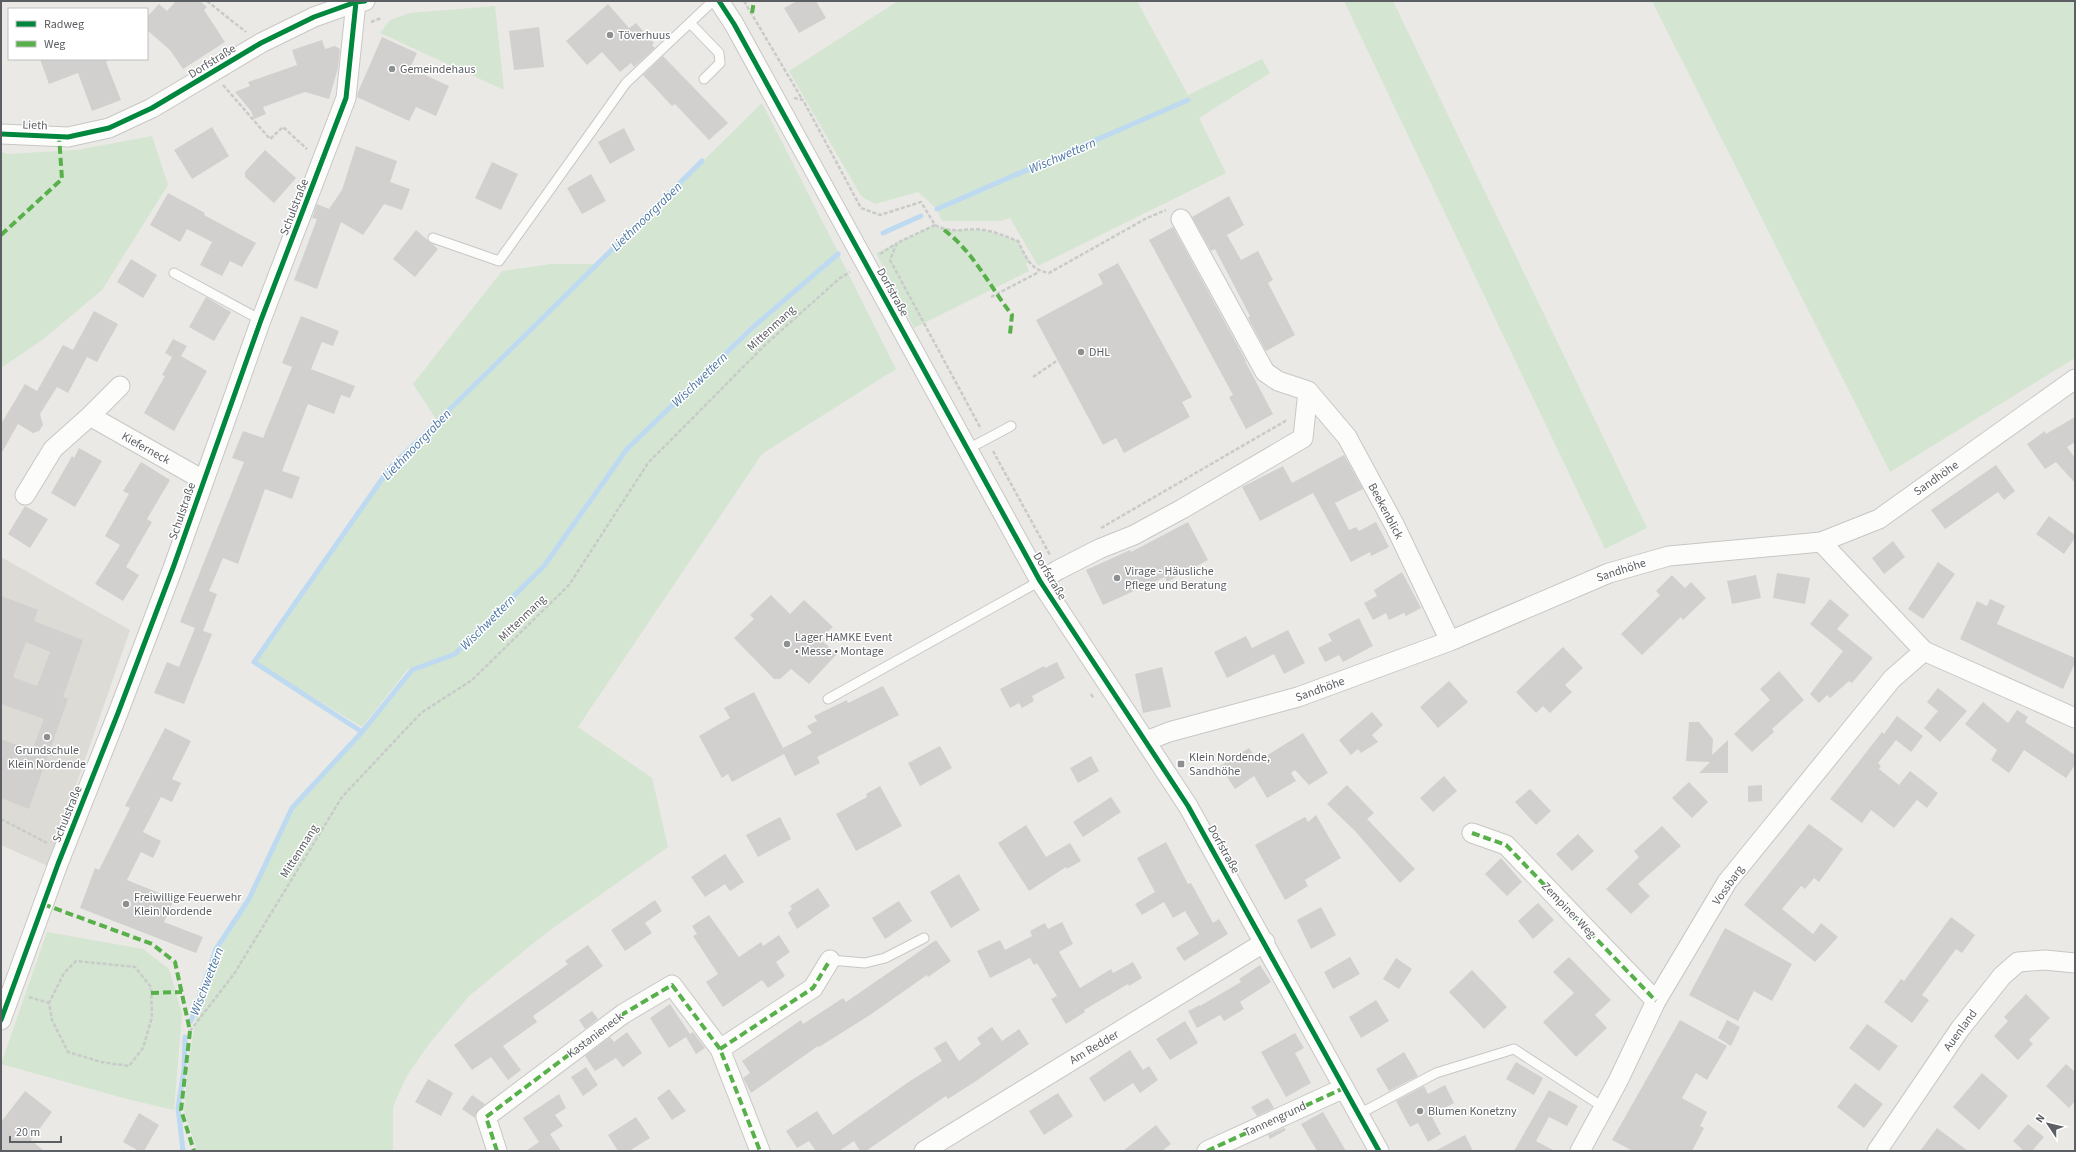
<svg xmlns="http://www.w3.org/2000/svg" width="2076" height="1152" font-family="'Source Sans 3',sans-serif">
  <style>
    .education { fill: #dddbd5 }
    .green { fill: #d4e5d2 }
    .lines { fill: none; stroke-linecap: round; stroke-linejoin: round }
    .stream { stroke: #bedaf0; stroke-width: 5 }
    .building { fill: #d1d0ce; fill-rule: evenodd }
    .lane-casing { stroke: #c7c7c7; stroke-width: 11 }
    .street-casing { stroke: #c7c7c7; stroke-width: 21 }
    .path { stroke: #c8cbc9; stroke-width: 2.5; stroke-dasharray: 4 2; stroke-linecap: butt }
    .lane { stroke: #fcfcfb; stroke-width: 9 }
    .street { stroke: #fcfcfb; stroke-width: 19 }
    .quiet { stroke: #58b04a; stroke-width: 4; stroke-dasharray: 8 4; stroke-linecap: butt }
    .cycleway-casing { stroke: #fff; stroke-width: 8 }
    .cycleway { stroke: #00873e; stroke-width: 5 }
    .poi-dot { fill: #8d8f90; stroke: #fff; stroke-width: 1.5 }
    .labels { text-anchor: middle; stroke-width: 3; stroke-linejoin: round; paint-order: stroke }
    .poi-label { font-size: 12px; fill: #5b5e62; stroke: #fff; text-anchor: start }
    .street-label { font-size: 12px; fill: #5b5e62; stroke: #fff }
    .water-label { font-size: 13px; font-style: italic; fill: #4b76a4; stroke: #fff }
  </style>
  <rect width="100%" height="100%" fill="#eae9e5"/>
  <!-- education -->
  <path class="education" d="M1 557 130 630 48 866 1 845Z"/>
  <!-- green -->
  <path class="green" d="M898 1H1137L1188 95 1262 59 1270 73 1199 118 1226 173 1038 266 1010 218 1000 221H942L937 209 918 192 875 204 861 196 789 71Z
    M1344 1H1393L1647 528 1605 549Z
    M1652 1H2075V358L1890 472Z
    M495 6 504 90 380 33 390 20 410 13Z
    M762 103 838 252 751 325 625 448 542 565 453 653 408 669 362 727 255 662 391 469Z
    M152 136 168 185 102 290 42 340 1 368V152L8 154 77 150Z
    M935 225 944 230H983L1018 241 1029 261 1026 264 1029 271 914 328 876 253Z
    M839 255 896 369 762 454 578 727 652 778 668 847 546 933 469 996 429 1044 406 1077 393 1107V1151H197L184 1110 188 1065 197 1011 218 951 251 900 294 807 364 733 412 672 454 656 545 568 628 450 753 329Z
    M551 264H594L436 419 413 384 502 271Z
    M47 932 143 949 169 969 182 1014 174 1110 127 1099 1 1064Z"/>
  <g class="lines">
    <!-- stream -->
    <path class="stream" d="M937 209 1188 100
      M883 233 921 216
      M362 732 254 662 389 469 702 161
      M191 1021 216 949 249 899 292 808 362 732 412 670 455 654 544 566 627 449 753 327 838 254
      M183 1151 178 1108 184 1069 185 1037"/>
  </g>
  <!-- building -->
  <path class="building" d="M176 1H200L207 7 204 10 225 42 183 69 170 50 147 30V17L159 4 167 11Z
    M797 1H816L826 18 799 33 784 8Z
    M608 4 629 28 636 23 654 43 652 45 655 48 634 67 631 63 620 72 602 52 587 65 566 41Z
    M539 27 544 67 514 70 509 31Z
    M382 37 417 53 410 68 449 86 436 116 416 107 409 121 357 97 358 92Z
    M322 40 325 49 335 46 340 49 338 68 329 99 305 92 263 107 266 114 254 119 251 111 235 92 250 86 248 82 297 65 292 50Z
    M663 56 728 123 709 140 675 104 672 106 643 75Z
    M40 59H111L106 62 121 100 92 111 78 73 49 84Z
    M212 127 229 156 192 179 174 150Z
    M624 128 635 150 610 164 598 142Z
    M356 146 397 161 390 182 410 189 402 210 384 204 363 235 341 222 317 289 294 280 317 219 312 218 317 204 329 209 342 190Z
    M265 150 296 178 274 203 245 177V172Z
    M492 162 518 174 501 210 475 198Z
    M591 174 606 201 582 214 567 188Z
    M168 193 205 213 204 215 256 243 242 267 230 261 222 276 200 265 212 242 187 229 180 242 150 225Z
    M1229 196 1244 225 1227 235 1241 260 1258 251 1273 280 1268 283 1295 335 1266 351 1248 318 1250 316 1215 249 1211 251 1192 217Z
    M1173 227 1246 361H1245L1273 414 1246 429 1229 397 1233 395 1149 240Z
    M416 230 438 249 415 277 393 259Z
    M131 259 157 275 143 298 117 282Z
    M1118 263 1192 397 1182 402 1190 417 1124 453 1116 438 1103 445 1036 320 1103 284 1098 274Z
    M206 297 231 312 214 341 189 327Z
    M94 311 118 324 97 362 87 357 68 393 57 387 40 414 43 425 39 431 33 433 18 424 1 454V424L25 384 37 391 63 345 73 350Z
    M301 316 339 331 333 346 322 342 311 369 355 386 350 398 341 395 334 414 308 404 282 471 300 477 292 499 265 489 238 564 223 558 209 591 217 594 203 631 212 634 184 704 154 693 167 662 179 667 195 628 180 622 244 462 232 458 243 431 263 438 292 367 282 363Z
    M173 339 187 346 181 356 207 371 174 431 144 413 165 376 162 375 172 357 165 353Z
    M2075 417V442L2067 447 2075 458V483L2056 462 2045 469 2027 444 2045 431 2046 434Z
    M79 448 102 461 75 507 51 493 72 456 74 458Z
    M1344 455 1363 489 1335 503 1349 530 1356 527 1359 531 1376 522 1389 547 1371 556 1370 552 1351 562 1313 493 1260 521 1242 487 1283 466 1292 483Z
    M141 462 170 480 147 519 152 522 126 567 139 575 123 601 95 584 120 545 105 536 129 494 123 491Z
    M1996 465 2015 491 2004 500 1998 492 1945 529 1931 510Z
    M25 506 48 519 30 548 8 534Z
    M2049 516 2075 535V538L2064 554 2036 534Z
    M1188 522 1208 560 1167 582 1165 577 1103 605 1086 570 1130 550 1131 552Z
    M1893 541 1905 557 1884 574 1872 558Z
    M1938 562 1955 574 1923 619 1908 609Z
    M1402 572 1421 608 1406 616 1404 613 1389 620 1386 613 1373 620 1364 603 1377 596 1374 590Z
    M1777 573 1810 578 1805 604 1773 598Z
    M1672 575 1685 588 1691 582 1706 598 1683 620 1681 617 1642 655 1621 634 1660 595 1656 591Z
    M1756 575 1761 598 1732 604 1727 581Z
    M771 595 790 614 804 600 833 627 820 639 837 654 809 684 791 669 780 679H774L734 638 754 619 750 615Z
    M1 596 38 610 34 621 83 640 63 697 68 699 29 809 1 798V739L32 751 44 719 1 704ZM26 642 50 652 37 686 13 677Z
    M1830 599 1849 615 1837 629 1873 658 1852 683 1849 681 1830 698 1827 695 1819 703 1810 694 1843 651 1810 624Z
    M1990 599 2005 606 1997 624 2075 658V663L2063 689 1960 639 1977 601 1987 606Z
    M1359 618 1373 646 1343 662 1339 655 1325 662 1318 648 1332 641 1328 634Z
    M1288 630 1305 663 1284 674 1274 654 1227 678 1214 652 1246 636 1252 648Z
    M1563 647 1583 668 1565 685 1572 692 1550 713 1543 706 1536 713 1516 692Z
    M1057 662 1065 678 1032 696 1034 701 1022 708 1019 703 1010 708 1000 689 1044 666 1045 668Z
    M1162 667 1171 707 1143 713 1135 674Z
    M1779 671 1804 700 1772 729 1774 732 1752 752 1734 734 1770 700 1760 689Z
    M1449 681 1468 702 1438 728 1420 707Z
    M883 686 899 715 817 757 820 763 795 776 784 754 732 782 728 774 722 778 699 736 730 718 724 708 754 692 783 748 812 733 807 726 817 721 814 716 847 700 848 703Z
    M1938 688 1967 711 1940 742 1924 728 1938 711 1927 702Z
    M1983 702 2008 723 2017 710 2028 717 2025 722 2075 755V765L2066 778 2024 750 2009 773 1991 760 1997 750 1965 724Z
    M1372 712 1383 725 1372 735 1378 742 1361 753 1358 749 1351 755 1339 740Z
    M1897 716 1923 736 1911 752 1896 740 1878 763 1881 766 1879 769 1899 785 1910 771 1938 793 1927 808 1917 800 1894 828 1871 810 1862 823 1830 799 1882 732 1884 734Z
    M1689 722H1699L1713 739 1712 755 1728 740V773H1699L1710 762 1686 761Z
    M165 728 191 741 172 779 181 783 172 802 161 797 143 832 161 841 153 858 141 852 127 880 174 899 164 922 203 937 196 953 80 908 95 868 99 870 130 808 125 806Z
    M1303 733 1328 773 1309 785 1295 770 1291 773 1296 781 1267 798 1254 776 1235 789 1220 766 1249 748 1258 761Z
    M940 746 952 768 920 786 908 763Z
    M1091 756 1099 771 1078 783 1070 768Z
    M1444 776 1457 791 1433 812 1420 798Z
    M1689 782 1708 802 1692 818 1672 798Z
    M1347 785 1374 813 1367 819 1415 869 1400 883 1355 831 1327 804Z
    M1762 785V801L1748 802V786Z
    M880 786 902 826 856 851 836 814 867 797 866 794Z
    M1530 789 1551 811 1536 825 1515 802Z
    M1111 797 1121 812 1083 837 1073 822Z
    M1316 815 1341 858 1305 880 1308 886 1285 900 1255 845 1305 817 1308 822Z
    M780 817 791 839 758 857 746 835Z
    M1809 824 1843 849 1819 882 1814 878 1805 889 1801 886 1782 909 1813 934 1821 923 1838 937 1815 962 1744 905Z
    M1026 825 1046 857 1070 843 1081 861 1067 869 1066 867 1029 891 998 843Z
    M1662 826 1681 846 1638 884 1650 896 1631 914 1606 889 1639 857 1634 851Z
    M1578 834 1594 851 1572 871 1556 854Z
    M1166 842 1188 884 1191 883 1213 923 1219 919 1228 934 1184 961 1176 948 1199 934 1185 911 1173 918 1164 902 1142 915 1135 904 1155 892 1137 858Z
    M725 854 744 882 730 891 725 884 705 897 691 877Z
    M1501 858 1522 882 1507 896 1485 874Z
    M959 874 980 910 951 928 930 892Z
    M818 888 830 906 797 929 788 913 792 909 790 906Z
    M655 900 662 911 645 923 652 933 625 951 611 930Z
    M899 901 912 921 885 939 872 918Z
    M1538 903 1554 920 1533 939 1518 921Z
    M1321 907 1336 935 1311 949 1297 920Z
    M709 915 739 957 761 942 763 946 779 935 790 952 776 962 785 976 768 988 762 980 723 1007 706 982 718 974 693 936 697 934 692 926Z
    M1951 917 1975 935 1962 953 1956 949 1922 995 1929 1000 1912 1023 1884 1002 1901 979 1904 981Z
    M1062 922 1073 944 1059 952 1080 988 1111 969 1113 973 1133 962 1142 978 1129 986 1128 984 1084 1010 1085 1012 1066 1024 1051 999 1057 996 1037 963 1034 965 1030 958 990 978 977 951 1000 940 1005 950 1032 936 1030 931 1045 923 1048 929Z
    M1725 928 1792 964 1772 1001 1754 991 1738 1021 1689 995Z
    M936 940 951 961 928 977 927 975 870 1015 819 1047 818 1046 751 1093 743 1078 750 1073 742 1061 801 1020 803 1024 843 998 846 1002Z
    M588 945 603 966 533 1016 537 1022 503 1046 521 1070 508 1080 491 1057 472 1070 454 1045 568 964 565 961Z
    M1350 957 1360 974 1333 989 1324 972Z
    M1569 957 1611 1000 1595 1015 1607 1028 1576 1057 1543 1022 1574 993 1553 972Z
    M1396 958 1412 969 1399 989 1383 979Z
    M1260 965 1271 982 1240 1002 1244 1009 1224 1021 1220 1015 1197 1028 1188 1011 1200 1005V1006L1241 982 1239 979Z
    M1472 970 1507 1007 1484 1029 1449 992Z
    M2026 994 2050 1018 2029 1040 2033 1044 2018 1060 1994 1036 2008 1021 2004 1017Z
    M1376 1000 1389 1021 1361 1038 1349 1017Z
    M670 1004 690 1034 693 1032 705 1048 696 1054 686 1037 669 1048 650 1018Z
    M592 1011 598 1019 585 1029 579 1020Z
    M1680 1020 1727 1046 1707 1080 1696 1073 1682 1098 1707 1112 1700 1126 1704 1128 1692 1151H1633L1612 1140Z
    M1727 1020 1740 1027 1731 1046 1718 1038Z
    M1185 1021 1198 1043 1170 1060 1156 1039Z
    M1867 1024 1898 1046 1879 1071 1849 1048Z
    M992 1027 1002 1041 1019 1029 1029 1044 976 1081 948 1099 946 1096 866 1151H860L854 1141 839 1151H816L809 1141 797 1148 786 1131 817 1111 833 1135 910 1081 942 1061 934 1048 946 1041 959 1061 981 1044 977 1038Z
    M627 1032 642 1053 623 1067 616 1058 595 1071 585 1056 610 1037 614 1042Z
    M1295 1033 1304 1048 1295 1053 1311 1083 1286 1097 1261 1052Z
    M1130 1050 1143 1070 1149 1066 1158 1080 1140 1093 1133 1083 1104 1102 1089 1078Z
    M1404 1052 1418 1076 1389 1091 1376 1069Z
    M1516 1062 1543 1078 1534 1095 1506 1079Z
    M2066 1064 2075 1072V1101L2069 1108 2046 1086Z
    M586 1067 598 1085 583 1096 571 1077Z
    M1982 1073 2008 1096 1979 1130 1953 1107Z
    M428 1079 453 1093 441 1116 415 1102Z
    M1855 1083 1883 1104 1864 1128 1837 1107Z
    M1445 1085 1454 1103 1431 1115 1441 1134 1428 1142 1418 1123 1410 1127 1396 1101 1424 1086 1428 1094Z
    M669 1089 686 1111 672 1120 657 1098Z
    M1549 1090 1578 1106 1567 1126 1549 1117 1536 1141 1555 1151H1514Z
    M25 1091 52 1112 31 1140 44 1151H1V1122Z
    M1058 1093 1073 1116 1044 1135 1029 1111Z
    M559 1094 566 1108 555 1115 563 1126 550 1134 561 1151H526L539 1142 523 1118Z
    M472 1095 485 1104 476 1113 475 1118 462 1109Z
    M1268 1098 1274 1108 1257 1116 1251 1107Z
    M1323 1112 1346 1151H1317L1301 1124Z
    M139 1113 159 1125 144 1151H139L123 1142Z
    M636 1117 650 1138 629 1151H618L608 1135Z
    M2028 1124 2044 1137 2032 1151H2024L2013 1141Z
    M1156 1125 1171 1144 1162 1151H1123Z
    M1284 1128 1286 1130 1270 1139 1268 1135Z
    M1937 1128 1968 1151H1920Z
    M1465 1135 1473 1151H1435Z"/>
  <g class="lines">
    <defs>
      <path id="lane" d="M690 23 719 53 720 63 704 79
        M433 238 499 261 626 83 713 1
        M174 273 261 320
        M968 449 1011 426
        M828 699 1040 581
        M830 960 865 963 885 958 924 938
        M1359 1114 1436 1073 1514 1049 1603 1107"/>
      <path id="street" d="M719 1 734 24 1040 581 1188 806 1379 1151
        M1 134 68 137 109 128 152 108 261 43 314 17 356 2 365 1
        M120 386 90 416 203 480
        M1308 391 1347 437 1395 526 1450 641
        M25 495 53 449 90 416
        M1821 542 1924 651 2075 718
        M1040 581 1058 570 1099 549 1134 535 1182 509 1303 438 1308 391 1278 381 1265 372 1181 219
        M1146 741 1169 732 1298 697 1450 641 1609 573 1669 556 1821 542 1879 519 2075 379
        M1472 833 1506 845 1656 1001
        M1 1020 58 864 118 713 173 568 261 320 346 98 356 2
        M720 1049 813 988 830 960
        M497 1151 486 1117 623 1014 672 985 720 1049 760 1151
        M924 1151 1265 942
        M1207 1151 1344 1088
        M1580 1151 1618 1081 1656 1001 1727 882 1892 679 1924 651
        M1877 1151 1960 1029 2002 976 2018 962 2045 960 2075 963"/>
    </defs>
    <!-- lane casing -->
    <use href="#lane" class="lane-casing"/>
    <!-- street casing -->
    <use href="#street" class="street-casing"/>
    <!-- path -->
    <path class="path" d="M207 1 246 32
      M744 1 802 99
      M371 22 381 18
      M223 85 270 139 283 127 307 149
      M794 98 803 100 861 208 880 215 921 202 935 225 897 243 890 260 981 429
      M935 225C954 235 965 227 984 230 996 232 1007 237 1018 241 1026 257 1030 270 1049 273L1147 218 1166 210
      M880 254 897 243
      M991 297 1039 272
      M1033 377 1058 360
      M993 451 1050 555
      M1101 528 1287 420
      M1091 694 1094 699
      M1 819 47 843
      M29 997 49 1003 52 1020 68 1052 101 1062 129 1066 143 1048 152 1017 151 987 135 967 76 961 64 973 49 1003
      M190 1031 234 974 342 797 421 713 472 680 569 585 648 463 766 344 840 278 850 272"/>
    <!-- lane -->
    <use href="#lane" class="lane"/>
    <!-- street -->
    <use href="#street" class="street"/>
    <!-- quiet -->
    <path class="quiet" d="M752 13 754 1
      M944 230C973 251 990 287 1012 315L1010 334
      M1 235 62 179 59 136
      M1472 833 1506 845 1656 1001
      M43 904 152 944 175 962 190 1031 181 1110 194 1151
      M151 993 182 992
      M720 1049 813 988 830 960
      M497 1151 486 1117 623 1014 672 985 720 1049 760 1151
      M1207 1151 1344 1088"/>
    <defs>
      <path id="cycleway" d="M719 1 734 24 1040 581 1188 806 1379 1151
        M1 134 68 137 109 128 152 108 261 43 314 17 356 2 365 1
        M1 1020 58 864 118 713 173 568 261 320 346 98 356 2"/>
    </defs>
    <!-- cycleway casing -->
    <use href="#cycleway" class="cycleway-casing"/>
    <!-- cycleway -->
    <use href="#cycleway" class="cycleway"/>
  </g>
  <!-- markers -->
  <g class="poi-dot">
    <circle cx="610" cy="35" r="4"/>
    <circle cx="392" cy="69" r="4"/>
    <circle cx="1081" cy="352" r="4"/>
    <circle cx="1117" cy="578" r="4"/>
    <circle cx="787" cy="644" r="4"/>
    <circle cx="47" cy="737" r="4"/>
    <rect x="1177" y="760" width="8" height="8" rx="2"/>
    <circle cx="126" cy="904" r="4"/>
    <circle cx="1420" cy="1111" r="4"/>
  </g>
  <g class="labels">
    <!-- poi labels -->
    <g class="poi-label">
      <text x="618" y="39">Töverhuus</text>
      <text x="400" y="73">Gemeindehaus</text>
      <text x="1089" y="356">DHL</text>
      <text x="1125" y="575">Virage - Häusliche<tspan x="1125" dy="14">Pflege und Beratung</tspan></text>
      <text x="795" y="641">Lager HAMKE Event<tspan x="795" dy="14">• Messe • Montage</tspan></text>
      <text x="47" y="754" text-anchor="middle">Grundschule<tspan x="47" dy="14">Klein Nordende</tspan></text>
      <text x="1189" y="761">Klein Nordende,<tspan x="1189" dy="14">Sandhöhe</tspan></text>
      <text x="134" y="901">Freiwillige Feuerwehr<tspan x="134" dy="14">Klein Nordende</tspan></text>
      <text x="1428" y="1115">Blumen Konetzny</text>
    </g>
    <!-- street labels -->
    <g class="street-label">
      <text transform="translate(212 61) rotate(-32)" y="4">Dorfstraße</text>
      <text transform="translate(35 125) rotate(2)" y="4">Lieth</text>
      <text transform="translate(294 207) rotate(-69)" y="4">Schulstraße</text>
      <text transform="translate(893 292) rotate(61)" y="4">Dorfstraße</text>
      <text transform="translate(771 328) rotate(-43)" y="4">Mittenmang</text>
      <text transform="translate(146 448) rotate(29)" y="4">Kieferneck</text>
      <text transform="translate(1936 478) rotate(-35)" y="4">Sandhöhe</text>
      <text transform="translate(182 511) rotate(-71)" y="4">Schulstraße</text>
      <text transform="translate(1386 511) rotate(62)" y="4">Beekenblick</text>
      <text transform="translate(1621 570) rotate(-18)" y="4">Sandhöhe</text>
      <text transform="translate(1050 576) rotate(59)" y="4">Dorfstraße</text>
      <text transform="translate(522 618) rotate(-44)" y="4">Mittenmang</text>
      <text transform="translate(1320 689) rotate(-20)" y="4">Sandhöhe</text>
      <text transform="translate(67 814) rotate(-68)" y="4">Schulstraße</text>
      <text transform="translate(1224 849) rotate(61)" y="4">Dorfstraße</text>
      <text transform="translate(299 851) rotate(-58)" y="4">Mittenmang</text>
      <text transform="translate(1728 885) rotate(-55)" y="4">Vossbarg</text>
      <text transform="translate(1569 910) rotate(46)" y="4">Zempiner Weg</text>
      <text transform="translate(1960 1030) rotate(-54)" y="4">Auenland</text>
      <text transform="translate(595 1035) rotate(-37)" y="4">Kastanieneck</text>
      <text transform="translate(1094 1047) rotate(-31)" y="4">Am Redder</text>
      <text transform="translate(1275 1119) rotate(-25)" y="4">Tannengrund</text>
    </g>
    <!-- water labels -->
    <g class="water-label">
      <text transform="translate(1062 155) rotate(-23)" y="5">Wischwettern</text>
      <text transform="translate(646 216) rotate(-44)" y="5">Liethmoorgraben</text>
      <text transform="translate(699 379) rotate(-44)" y="5">Wischwettern</text>
      <text transform="translate(416 444) rotate(-46)" y="5">Liethmoorgraben</text>
      <text transform="translate(487 622) rotate(-45)" y="5">Wischwettern</text>
      <text transform="translate(206 981) rotate(-69)" y="5">Wischwettern</text>
    </g>
  </g>
  <!-- border -->
  <rect width="2076" height="1152" fill="none" stroke="#5b5e62" stroke-width="4"/>
  <!-- legend -->
  <rect x="8" y="8" width="140" height="52" fill="#ffffff" stroke="#bdbfc0"/>
  <rect x="16" y="21" width="20" height="6" fill="#00873e" stroke="#bdbfc0"/>
  <text x="44" y="28" font-size="12" fill="#5b5e62">Radweg</text>
  <rect x="16" y="41" width="20" height="6" fill="#58b04a" stroke="#bdbfc0"/>
  <text x="44" y="48" font-size="12" fill="#5b5e62">Weg</text>
  <!-- north arrow -->
  <g transform="translate(2048 1124) rotate(305)" stroke="#ffffff" stroke-width="3" paint-order="stroke">
  <path d="M0-3L7 15L0 10L-7 15Z" fill="#5b5e62"/>
  <text y="-6" font-size="11" font-weight="bold" text-anchor="middle" fill="#5b5e62">N</text>
  </g>
  <!-- scale -->
  <path d="M10 1136v6h51v-6" fill="none" stroke="#5b5e62" stroke-width="2"/>
  <text x="16" y="1136" font-size="12" fill="#5b5e62" stroke="#ffffff" stroke-width="3" paint-order="stroke">20 m</text>
</svg>
